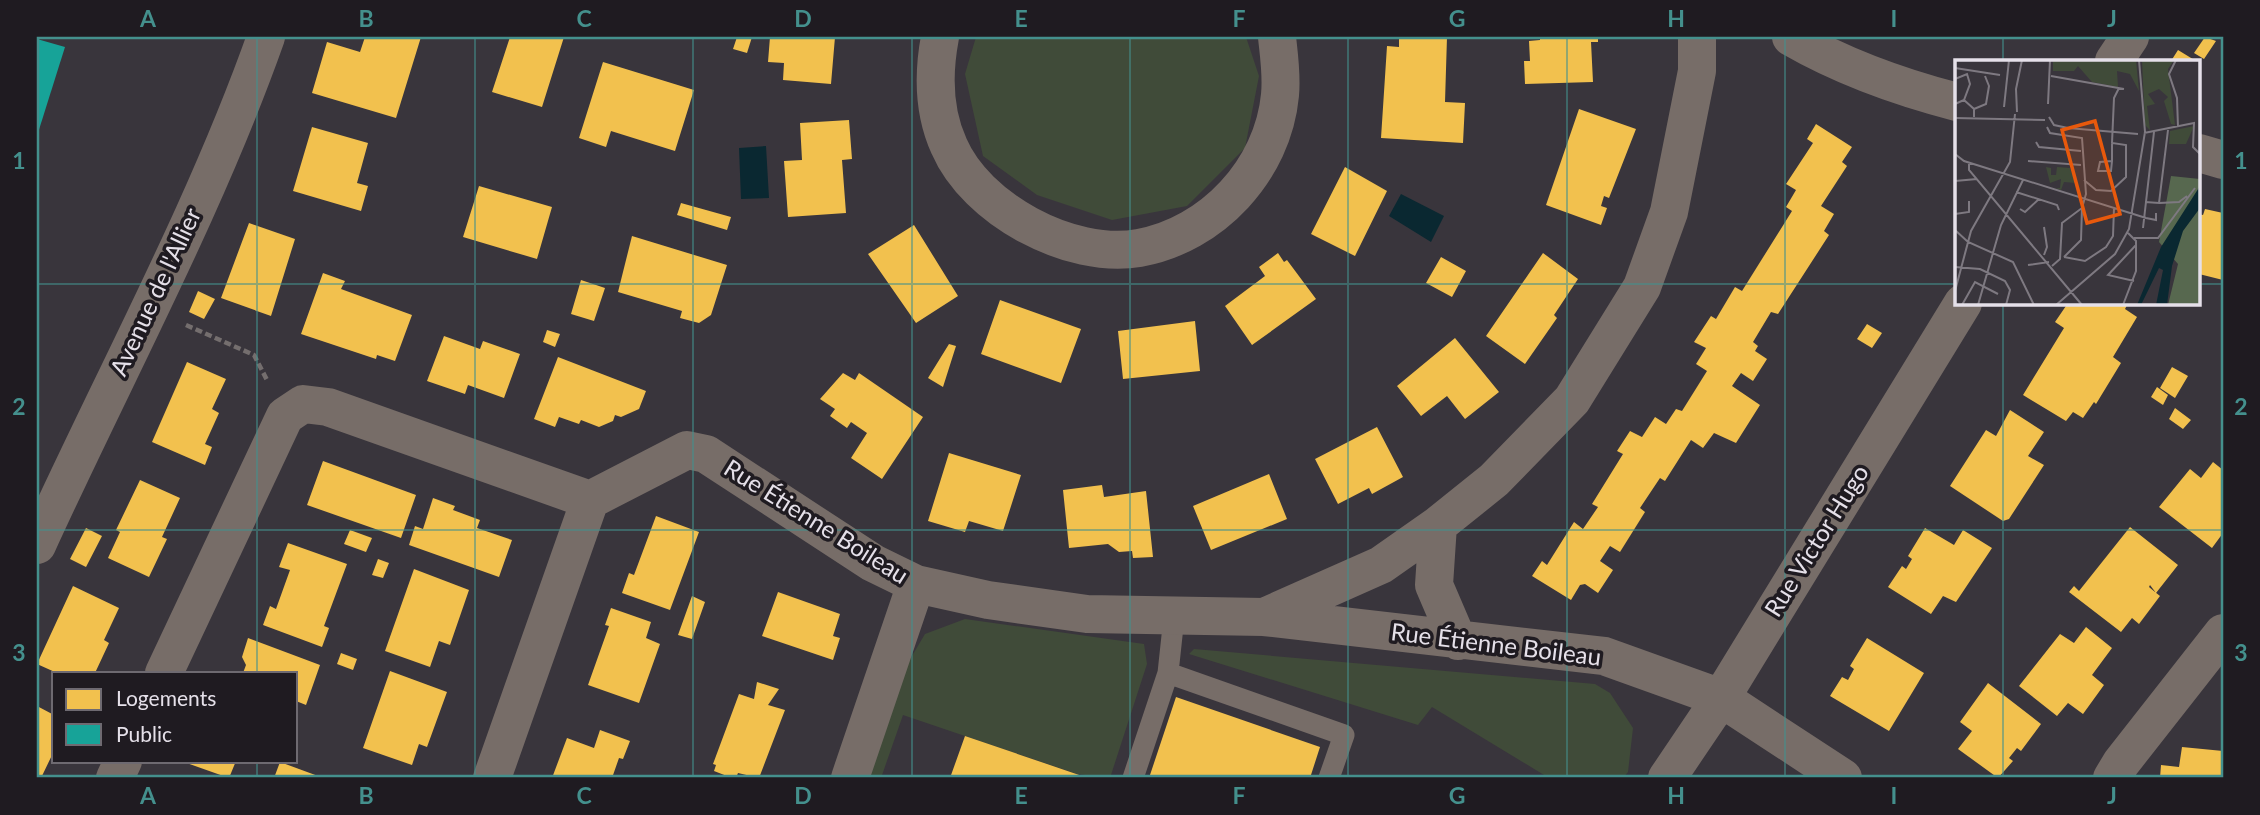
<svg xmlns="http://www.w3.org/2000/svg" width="2260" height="815" font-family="Lato,sans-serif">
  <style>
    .green { fill: #404b39 }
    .water { fill: #0a2831 }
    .homes { fill: #f2c14e }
    .public { fill: #17a398 }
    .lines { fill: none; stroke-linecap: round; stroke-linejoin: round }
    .path { stroke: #746e6e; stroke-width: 4.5; stroke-dasharray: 7 3.5; stroke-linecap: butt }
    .service { stroke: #776d68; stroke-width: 21 }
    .minor { stroke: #776d68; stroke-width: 38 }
    .grid { fill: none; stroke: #44908d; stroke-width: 2; stroke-opacity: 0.55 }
    .labels { text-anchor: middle; stroke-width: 7; stroke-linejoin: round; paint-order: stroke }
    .street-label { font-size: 24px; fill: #e5e0e9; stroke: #1f1b21 }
    .inset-road { fill: none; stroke: #7e7981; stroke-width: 2 }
    .view { fill: #e8590c; fill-opacity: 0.15; stroke: #e8590c; stroke-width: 3.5 }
    .inset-edge { fill: none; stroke: #e5e0e9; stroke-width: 3.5 }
    .neatline { fill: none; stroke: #44908d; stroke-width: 2.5 }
    .grid-label { font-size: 23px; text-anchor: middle; font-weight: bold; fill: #44908d }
  </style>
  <rect width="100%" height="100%" fill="#39353c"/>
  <!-- green -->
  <path class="green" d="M976 37H1246L1259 76 1245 148 1187 206 1112 220 1037 195 983 156 965 74Z
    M965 619 1144 644 1147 664 1110 778 1077 774 903 715 881 778H866L906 666 925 634Z
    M1194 649 1595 684 1610 693 1633 728 1628 772 1623 778H1549L1432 707 1418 725 1189 654Z"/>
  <!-- water -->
  <path class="water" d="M766 146 769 198 741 199 739 148Z
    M1401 194 1444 216 1431 242 1389 216Z"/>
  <!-- homes -->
  <path class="homes" d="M365 37H421L396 118 312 93 327 42 360 52Z
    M510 37H564L542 107 492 92Z
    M737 37H752L747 53 733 49Z
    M770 37H835L831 84 783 80 784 63 768 62Z
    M1399 37H1447L1445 102 1465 103 1463 143 1381 138 1387 46 1399 47Z
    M1540 37H1598V42H1591L1593 82 1525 84 1524 61H1530L1529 41 1540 40Z
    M2205 37 2216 41 2204 59 2194 53Z
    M2178 50 2196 61H2171Z
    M603 62 694 90 675 151 611 131 606 147 579 138Z
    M1579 109 1636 129 1609 198 1604 196 1601 206 1607 208 1601 225 1546 205Z
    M849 120 852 159 842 160 846 213 788 217 784 161 802 160 800 123Z
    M1816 124 1852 147 1842 162 1847 166 1821 206 1834 214 1824 231 1829 235 1778 314 1771 312 1753 342 1758 346 1755 351 1767 359 1753 381 1741 373 1732 386 1760 405 1736 443 1714 433 1703 448 1691 440 1665 481 1660 478 1640 508 1645 512 1620 552 1610 546 1600 561 1613 570 1598 593 1585 584 1580 585 1571 600 1532 576 1542 561 1547 565 1574 522 1583 529 1598 507 1592 504 1623 454 1617 451 1630 431 1642 437 1655 417 1666 424 1676 409 1682 411 1707 371 1696 364 1706 348 1694 342 1711 316 1716 319 1735 287 1742 291 1792 211 1786 207 1796 190 1786 184 1813 143 1807 139Z
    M312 127 368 143 357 183 368 186 361 211 293 191Z
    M1345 167 1387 191 1355 256 1311 234Z
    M479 186 552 207 537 259 463 237Z
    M681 203 731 217 727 230 677 215Z
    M2205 209 2223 213V280L2199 274V214L2203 215Z
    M249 223 295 239 271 316 221 298Z
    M914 225 958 296 916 323 868 254Z
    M632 236 727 265 711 315 699 323 680 318 682 311 618 292Z
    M1278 253 1284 262 1287 260 1316 299 1252 345 1225 306 1265 276 1259 267Z
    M1543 253 1578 279 1554 315 1557 318 1525 364 1486 336Z
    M1441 257 1466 271 1452 297 1426 283Z
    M323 273 345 281 341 289 412 315 395 361 377 355 376 359 301 334Z
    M581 280 605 288 594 321 571 314Z
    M198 291 215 299 204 319 189 312Z
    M1000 300 1081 329 1061 383 981 354Z
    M2068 303H2128L2125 309 2137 317 2113 357 2121 363 2096 404 2094 402 2083 418 2073 412 2066 421 2023 395 2064 328 2055 322Z
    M1195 321 1200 371 1123 379 1118 331Z
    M1867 324 1882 333 1872 348 1857 339Z
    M547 330 560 334 555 347 543 342Z
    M444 336 480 349 483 341 520 354 504 398 468 385 465 394 427 381Z
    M1455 338 1499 392 1465 419 1447 396 1421 416 1397 386Z
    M949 344 956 346 943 387 928 378Z
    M558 357 646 391 639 409 621 417 615 415 613 421 599 427 581 420 579 424 559 417 555 427 534 419Z
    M187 362 226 379 212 409 219 413 205 444 212 447 205 465 152 442Z
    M2172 367 2188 376 2175 398 2160 388Z
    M843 373 855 380 859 373 923 417 882 479 851 458 867 433 851 422 847 428 830 416 835 409 820 399Z
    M2157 387 2168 395 2163 405 2151 397Z
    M2175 408 2191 420 2183 429 2169 419Z
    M2010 410 2044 432 2028 456 2044 465 2009 519 2003 521 1950 486 1986 430 1996 436Z
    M1377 427 1403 477 1372 494 1369 488 1338 504 1315 459Z
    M949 453 1021 475 1003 531 969 521 965 532 928 521Z
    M323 461 416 495 401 538 307 505Z
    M2213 462 2223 470 2221 511 2223 533 2212 548 2159 507 2190 469 2201 478Z
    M1269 474 1287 519 1211 550 1193 506Z
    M140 480 180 498 162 537 167 539 149 577 108 558 120 532 116 530Z
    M1102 485 1104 497 1146 491 1153 557 1133 558 1132 551 1119 552 1108 544 1069 548 1063 490Z
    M433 498 455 506 453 510 480 520 477 528 512 540 499 577 409 545 415 526 423 529Z
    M656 516 699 532 670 610 622 593 629 573 634 575Z
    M2130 527 2178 565 2156 593 2150 585 2149 587 2155 592 2160 596 2139 624 2132 618 2121 632 2069 592 2074 586 2079 591Z
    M86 528 102 536 86 567 70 559Z
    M1925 528 1954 545 1963 530 1992 548 1956 602 1943 596 1931 614 1888 587 1902 566 1906 569 1912 559 1908 556Z
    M350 530 372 538 366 552 344 544Z
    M288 543 347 564 324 626 329 628 322 647 263 625 270 606 276 609 290 570 279 567Z
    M378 559 389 563 383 578 372 575Z
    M414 569 469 590 450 645 439 641 430 667 385 651Z
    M73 586 119 608 104 640 109 643 95 673H57L37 664Z
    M778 592 840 614 833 636 840 638 833 660 762 636Z
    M692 596 705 602 692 639 678 635Z
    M611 608 651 622 646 638 660 644 639 703 588 685 609 626 605 625Z
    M2086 627 2112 648 2092 675 2104 685 2083 714 2068 703 2057 716 2019 686 2060 634 2074 643Z
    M248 638 320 665 306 705 296 701V673H243L246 665 242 657Z
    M1867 638 1924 673 1889 731 1830 696 1842 677 1848 680 1854 669 1850 666Z
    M341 653 357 659 353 670 337 664Z
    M390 671 447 692 427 747 419 744 412 765 363 748Z
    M757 682 779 689 768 705 785 710 759 778 738 773 736 778H732L714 771 716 765 713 764 739 694 754 699Z
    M1988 683 2041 724 2021 751 2017 748 2009 758 2013 761 1998 778 1958 749 1972 731 1960 722Z
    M1176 697 1320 747 1310 778H1159L1150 775Z
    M37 706 54 715V751L41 778H37Z
    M600 730 630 741 623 759 619 758 612 778H552L567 738 594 748Z
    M965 736 1088 778H950Z
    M2182 747 2223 751V778H2160L2161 765 2179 767Z
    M181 761H236L229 778Z
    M280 762 318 776 319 778H274Z"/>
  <!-- public -->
  <path class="public" d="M37 39 65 47 37 136Z"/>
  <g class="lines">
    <!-- path -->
    <path class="path" d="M186 325 254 355 267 380"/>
    <!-- service -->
    <path class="service" d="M1168 673 1344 735 1329 778
      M1133 778 1168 673 1174 617"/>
    <!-- minor -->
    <path class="minor" d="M940 37C933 74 933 111 949 146 976 209 1070 260 1139 248 1212 235 1273 170 1280 95 1282 75 1279 56 1277 37
      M1791 37C1843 67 1899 87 1957 102
      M2114 61 2130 37
      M2199 153 2223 160
      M590 500 687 450 706 454 873 563 916 584 988 600 1087 614 1264 617 1604 656 1721 698 1843 778
      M1438 525 1434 585 1458 641
      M37 545C114 376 204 212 266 37
      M1264 617 1381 565 1438 525 1494 480 1572 400 1642 287 1669 212 1697 71V37
      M164 673 285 416 303 404 328 407 590 500
      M115 778 123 761
      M492 778 590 500
      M850 778 916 584
      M1667 778 1721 698 1963 303
      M2112 778 2121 763 2223 633"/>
  </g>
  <!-- grid -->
  <path class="grid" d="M257 37V673M475 37V778M693 37V778M912 37V778M1130 37V778M1348 37V778M1567 37V778M1785 37V778M2003 37V61M37 284H1957M2199 284H2223M2003 303V778M37 530H2223M257 761V778"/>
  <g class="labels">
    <!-- street labels -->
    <g class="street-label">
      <text transform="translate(156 292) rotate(-65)" y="8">Avenue de l'Allier</text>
      <text transform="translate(816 522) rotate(32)" y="8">Rue Étienne Boileau</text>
      <text transform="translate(1817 541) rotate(-58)" y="8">Rue Victor Hugo</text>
      <text transform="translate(1496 645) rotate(7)" y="8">Rue Étienne Boileau</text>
    </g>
  </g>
  <!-- overview -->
  <g transform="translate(1955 60)">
    <rect width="245" height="245" fill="#39353c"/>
    <path d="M98 0H181L184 31 175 14 162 11 163 27 137 22 123 6 119 11H98ZM187 0H219L213 9 220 65 216 64 209 41 213 37 204 29 193 34 200 44 192 46 195 70 190 65ZM239 66 231 84H214L215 71ZM91 107 96 108V115H101L102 107 115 108 121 123 109 122 106 130 101 128H105L106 119 95 123Z" fill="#404b39"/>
    <path d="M216 116 245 119V245H213L223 204 204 182Z" fill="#57684f"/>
    <path d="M245 126V148L228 171 217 206 212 245H201L208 210 204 208 186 245H182L206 187Z" fill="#0a2831"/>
    <path class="inset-road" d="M221 0 214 14 222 38 223 67M0 8 45 15M96 16 169 29M0 19 12 14 15 24 9 40 0 44M9 40 19 49V57M93 44 95 0M49 47 54 0M19 49 31 44 34 26 30 16M62 52 61 29 67 0M94 57 99 65 113 68 183 74M0 58 90 60M92 67 95 73 127 78 131 134 127 148 107 163 105 199 97 206M189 73 239 63 238 87 245 94M81 82 84 87 126 91M0 94 9 101 191 158 201 160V153M73 101 126 105M157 101 145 102 143 111H156L157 101V83M14 102V110L127 245M129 120 141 130 156 131 171 117V85L157 83 159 38 164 28M0 121 22 119M61 132 102 145 104 150M190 142 204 143 213 70M204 143 224 142 232 136M65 149 70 152 84 139M0 154 14 152V141M188 168 199 72M0 170 13 182 58 202 79 245M179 178H203L240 128M89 195 92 187 89 167M109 197 130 201 151 187 158 176 159 148M109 197 126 180 127 148M73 205 94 202M0 207 25 209 50 221 55 230 51 245M179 221 153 215 181 185M0 231 16 171 55 102 60 54M7 245 20 222 43 234M23 245 46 165 68 120M101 245 160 194 174 169 190 72 184 0M168 245 181 211V181L173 173"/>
    <path class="view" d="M140 61 165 154 132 163 107 70Z"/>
    <rect width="245" height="245" class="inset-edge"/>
  </g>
  <!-- border -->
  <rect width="2260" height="815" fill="none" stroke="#1f1b21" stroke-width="77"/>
  <!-- legend -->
  <rect x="52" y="672" width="245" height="91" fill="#1f1b21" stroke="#6e6a71" stroke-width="2"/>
  <rect x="66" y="689" width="35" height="21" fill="#f2c14e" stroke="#6e6a71" stroke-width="2"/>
  <text x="116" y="706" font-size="21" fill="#e5e0e9">Logements</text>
  <rect x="66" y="724" width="35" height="21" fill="#17a398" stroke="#6e6a71" stroke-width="2"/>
  <text x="116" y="742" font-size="21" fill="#e5e0e9">Public</text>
  <rect x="38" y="38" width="2184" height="738" class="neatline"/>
  <g class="grid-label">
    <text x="148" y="27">A</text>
    <text x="366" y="27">B</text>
    <text x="584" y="27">C</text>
    <text x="803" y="27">D</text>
    <text x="1021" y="27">E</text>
    <text x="1239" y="27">F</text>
    <text x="1457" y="27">G</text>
    <text x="1676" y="27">H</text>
    <text x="1894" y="27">I</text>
    <text x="2112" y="27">J</text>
    <text x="19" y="169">1</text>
    <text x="2241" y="169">1</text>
    <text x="19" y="415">2</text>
    <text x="2241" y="415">2</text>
    <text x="19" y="661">3</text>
    <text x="2241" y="661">3</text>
    <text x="148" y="804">A</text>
    <text x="366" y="804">B</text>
    <text x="584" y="804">C</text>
    <text x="803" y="804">D</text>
    <text x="1021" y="804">E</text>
    <text x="1239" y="804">F</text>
    <text x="1457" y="804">G</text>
    <text x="1676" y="804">H</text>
    <text x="1894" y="804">I</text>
    <text x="2112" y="804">J</text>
  </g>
</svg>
